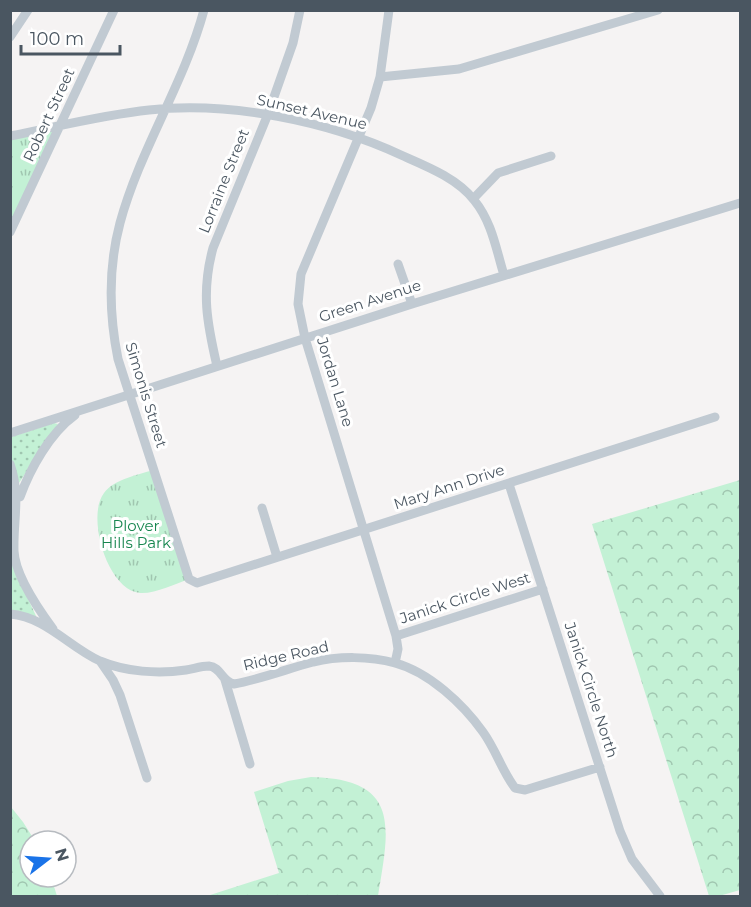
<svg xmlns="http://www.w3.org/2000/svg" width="751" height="907" font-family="Montserrat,sans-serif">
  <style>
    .grass { fill: url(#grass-dots) }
    .forest { fill: url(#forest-crowns) }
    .park { fill: url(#park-tufts) }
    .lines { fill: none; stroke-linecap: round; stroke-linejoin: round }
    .minor { stroke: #c1cad2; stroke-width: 9 }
    .labels { text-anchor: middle; stroke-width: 6; stroke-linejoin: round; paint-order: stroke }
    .street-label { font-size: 15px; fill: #4a5661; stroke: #fff }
    .park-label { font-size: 15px; fill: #17864f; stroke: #fff }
  </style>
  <defs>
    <pattern id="grass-dots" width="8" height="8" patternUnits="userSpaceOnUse" patternTransform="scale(1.5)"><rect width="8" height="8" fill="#c3f1d5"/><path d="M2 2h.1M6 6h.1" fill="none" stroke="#a0c6b0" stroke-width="1.8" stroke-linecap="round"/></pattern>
    <pattern id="forest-crowns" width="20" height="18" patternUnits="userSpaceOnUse" patternTransform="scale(1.5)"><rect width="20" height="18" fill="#c3f1d5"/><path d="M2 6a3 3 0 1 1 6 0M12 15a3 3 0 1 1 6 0" fill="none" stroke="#a0c6b0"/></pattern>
    <pattern id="park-tufts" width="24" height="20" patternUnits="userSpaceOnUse" patternTransform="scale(1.5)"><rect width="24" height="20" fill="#c3f1d5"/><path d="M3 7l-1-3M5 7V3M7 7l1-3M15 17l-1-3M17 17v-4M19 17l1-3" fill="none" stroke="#a0c6b0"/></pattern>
  </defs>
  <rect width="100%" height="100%" fill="#f5f3f3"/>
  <!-- grass -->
  <path class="grass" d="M54 423 58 424 19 483 11 457V437Z
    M11 562 36 616V617L11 610Z"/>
  <!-- forest -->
  <path class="forest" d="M740 480V890L719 896H709L592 524Z
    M311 777C402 779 389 828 378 896H207L279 873 254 792 288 781Z
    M11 807 23 822 35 841H30V877H51L57 896H11Z"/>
  <!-- park -->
  <path class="park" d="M60 126 11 232V136Z
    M153 470 189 579C175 584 155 594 140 593 107 590 86 516 104 493 114 479 138 475 153 470Z"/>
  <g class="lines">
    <!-- minor -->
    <path class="minor" d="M204 10C184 84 140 149 120 223 108 268 109 314 118 359L189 579 197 583 203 581 715 417
      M389 10 380 77 371 108 301 274 298 304 305 338 396 636 398 649 395 663
      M10 37 28 10
      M380 77 459 69 658 10
      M10 136C56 127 102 115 149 110 229 101 328 121 401 155 426 166 457 178 474 200 492 222 496 249 504 275
      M473 199 498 173 551 156
      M10 232 114 10
      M398 264 412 304
      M217 366C207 323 201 292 213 248L268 114 293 43 300 10
      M10 433 412 304 740 203
      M10 464C21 496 13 519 14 551 15 575 39 610 53 629
      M509 484 620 831 632 859 660 896
      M20 497C30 469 50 433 75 415
      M262 508 277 557
      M10 614C46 617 69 647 100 661 126 672 158 674 186 670 193 669 201 666 209 666 221 667 222 682 234 684 261 679 287 669 313 662 338 656 370 656 395 663 429 672 463 704 483 732 496 750 502 771 515 788L525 790 600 767
      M396 636 543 589
      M100 661 113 680 120 695 147 778
      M225 680 250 764"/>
  </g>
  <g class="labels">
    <!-- street labels -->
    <g class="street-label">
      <text transform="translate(312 112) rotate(13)" y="5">Sunset Avenue</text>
      <text transform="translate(49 115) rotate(-65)" y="5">Robert Street</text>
      <text transform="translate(224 181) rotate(-68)" y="5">Lorraine Street</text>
      <text transform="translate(370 301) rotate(-18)" y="5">Green Avenue</text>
      <text transform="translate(335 382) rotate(73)" y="5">Jordan Lane</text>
      <text transform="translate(146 395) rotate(73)" y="5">Simonis Street</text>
      <text transform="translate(449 487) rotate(-18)" y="5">Mary Ann Drive</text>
      <text transform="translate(465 598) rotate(-18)" y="5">Janick Circle West</text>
      <text transform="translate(286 656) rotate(-13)" y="5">Ridge Road</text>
      <text transform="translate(591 690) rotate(72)" y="5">Janick Circle North</text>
    </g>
    <!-- park labels -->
    <g class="park-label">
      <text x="136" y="531">Plover<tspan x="136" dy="17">Hills Park</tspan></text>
    </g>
  </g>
  <!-- border -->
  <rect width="751" height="907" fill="none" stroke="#4a5661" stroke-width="24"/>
  <!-- north arrow -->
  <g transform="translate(48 859) rotate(73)"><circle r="28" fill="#ffffff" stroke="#b7bbc0" stroke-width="1.5"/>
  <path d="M0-4.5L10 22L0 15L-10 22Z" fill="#1a73e8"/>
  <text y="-9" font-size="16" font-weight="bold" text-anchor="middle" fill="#4a5661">N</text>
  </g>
  <!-- scale -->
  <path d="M21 45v9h99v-9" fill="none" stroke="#4a5661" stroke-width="3"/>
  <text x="30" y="45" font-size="18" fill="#4a5661" stroke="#ffffff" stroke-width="4.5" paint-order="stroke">100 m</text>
</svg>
